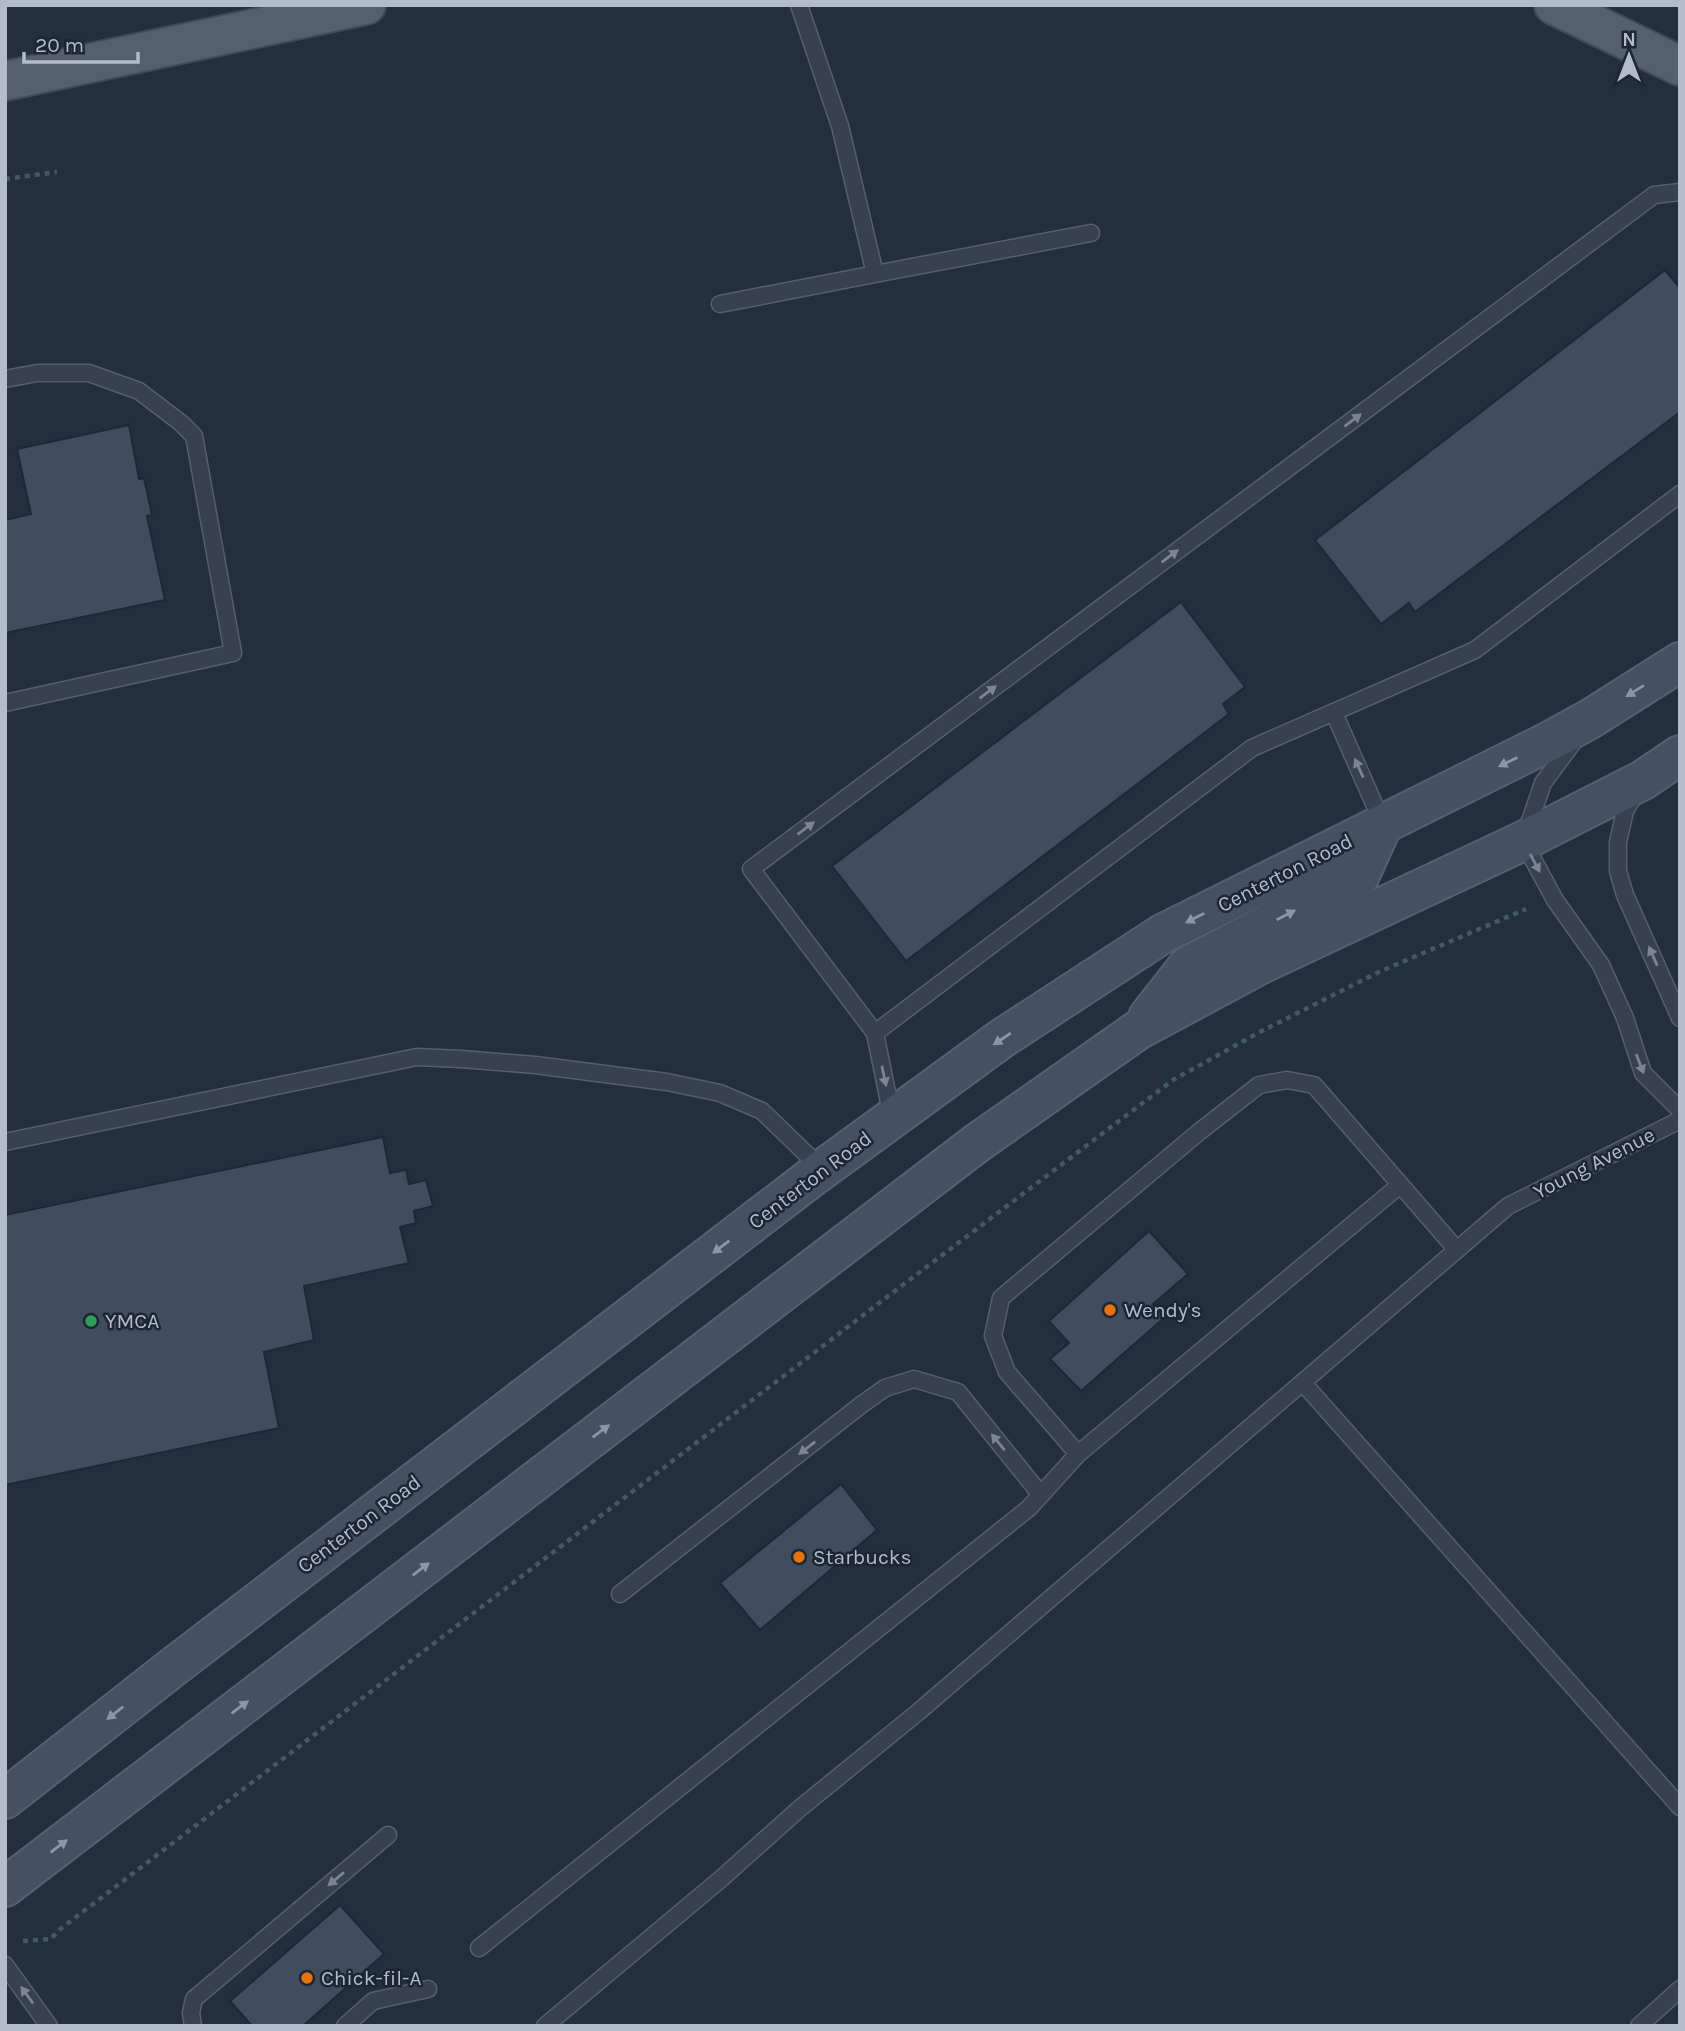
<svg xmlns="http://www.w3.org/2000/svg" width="1685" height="2031" font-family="Karla,sans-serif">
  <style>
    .building { fill: #3f4d5f; stroke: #1e2836; stroke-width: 2 }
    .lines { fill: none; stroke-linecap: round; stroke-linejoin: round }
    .lane-casing { stroke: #555f6d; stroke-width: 19 }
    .secondary-casing { stroke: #555f6d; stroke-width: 42 }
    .primary-casing { stroke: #404a58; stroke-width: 42 }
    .path { stroke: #435a5d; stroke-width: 4.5; stroke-dasharray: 5 5; stroke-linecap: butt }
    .lane { stroke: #37414f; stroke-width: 16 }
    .secondary { stroke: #455062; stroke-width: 38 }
    .primary { stroke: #55606f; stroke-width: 38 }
    .oneway { fill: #7b8593 }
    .oneway2 { fill: #8c96a6 }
    .food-dot { fill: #e8710a; stroke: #1c2634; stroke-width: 2.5 }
    .leisure-dot { fill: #2e9e5b; stroke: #1c2634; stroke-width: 2.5 }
    .labels { text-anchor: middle; stroke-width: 5; stroke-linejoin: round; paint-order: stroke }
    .street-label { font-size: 21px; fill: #b3bcca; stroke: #1c2634 }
    .poi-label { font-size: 21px; fill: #b3bcca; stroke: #1c2634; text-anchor: start }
  </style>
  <rect width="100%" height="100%" fill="#232f3f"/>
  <!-- building -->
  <path class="building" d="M1665 270 1680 288V412L1415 612 1409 603 1381 624 1315 540Z
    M129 425 139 479 144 478 152 515 147 516 165 600 5 633V520L31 514 17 449Z
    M1181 602 1245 687 1223 704 1229 714 906 961 832 866Z
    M383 1137 390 1173 406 1170 409 1184 426 1180 433 1206 414 1211 416 1223 400 1227 409 1263 304 1286 314 1340 264 1352 279 1428 5 1485V1215Z
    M1149 1231 1188 1274 1153 1304 1165 1317 1081 1391 1050 1359 1069 1343 1049 1321Z
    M841 1484 877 1530 760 1630 720 1583Z
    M340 1905 384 1954 303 2026H252L230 2001Z"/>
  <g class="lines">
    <defs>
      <path id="lane" d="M1680 192 1654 195 751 869 875 1033 1252 748 1475 650 1680 494
        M875 274 1091 233
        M720 304 875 274 840 126 799 5
        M5 379 37 373H89L139 391 181 423 194 436 233 653 5 703
        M1334 713 1383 824
        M1574 741 1543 783 1523 841 1555 900 1601 965 1625 1018 1643 1073 1680 1110
        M1636 792 1625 811 1618 842V871L1625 895 1680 1018
        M875 1033 892 1117
        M5 1142 417 1057 461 1059 535 1065 667 1082 720 1093 762 1111 822 1169
        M1303 1383 1680 1807
        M1078 1454 1007 1372 993 1336 1001 1298 1199 1132 1259 1085 1287 1080 1314 1085 1457 1250
        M620 1594 861 1405 885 1388 914 1379 958 1392 1041 1495
        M479 1948 1029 1508 1078 1454 1400 1185
        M5 1965 49 2026
        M193 2026 191 2013 194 1999 388 1835
        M345 2026 373 2001 428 1989
        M545 2026 722 1878 799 1809 917 1713 1508 1206 1680 1120
        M1639 2026 1680 1989"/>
      <path id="secondary" d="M1148 1017 1188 966 1359 877 1383 824
        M5 1799 168 1671 812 1177 1001 1039 1162 934 1548 742 1590 719 1680 662
        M5 1887 977 1143 1138 1030 1261 964 1523 841 1643 780 1680 755"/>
      <path id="primary" d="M1554 5 1680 66
        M5 81 366 5"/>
    </defs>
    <!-- lane casing -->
    <use href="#lane" class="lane-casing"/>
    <!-- secondary casing -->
    <use href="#secondary" class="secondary-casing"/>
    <!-- primary casing -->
    <use href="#primary" class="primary-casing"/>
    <!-- path -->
    <path class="path" d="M5 179 57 172
      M23 1941 51 1939 59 1930 883 1300 1173 1080 1258 1033 1381 971 1526 909"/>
    <!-- lane -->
    <use href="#lane" class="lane"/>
    <!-- secondary -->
    <use href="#secondary" class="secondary"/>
    <!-- primary -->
    <use href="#primary" class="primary"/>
  </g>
  <!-- one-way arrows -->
  <defs><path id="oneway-solid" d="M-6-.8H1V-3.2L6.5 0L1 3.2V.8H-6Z" transform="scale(1.75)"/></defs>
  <g class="oneway">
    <use href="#oneway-solid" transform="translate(1353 420) rotate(-37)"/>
    <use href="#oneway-solid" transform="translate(1170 556) rotate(-37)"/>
    <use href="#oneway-solid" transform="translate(988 692) rotate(-37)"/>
    <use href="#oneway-solid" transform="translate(1359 768) rotate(-114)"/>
    <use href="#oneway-solid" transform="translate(806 828) rotate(-37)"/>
    <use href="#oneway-solid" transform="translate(1535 863) rotate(62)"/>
    <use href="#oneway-solid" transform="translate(1653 956) rotate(-114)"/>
    <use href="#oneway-solid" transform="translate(1640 1064) rotate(69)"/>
    <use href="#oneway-solid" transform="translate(884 1076) rotate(78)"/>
    <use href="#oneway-solid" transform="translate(998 1442) rotate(-129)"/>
    <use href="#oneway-solid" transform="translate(807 1448) rotate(142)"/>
    <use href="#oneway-solid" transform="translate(336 1879) rotate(140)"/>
    <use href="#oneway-solid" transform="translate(27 1995) rotate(-126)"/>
  </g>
  <g class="oneway2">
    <use href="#oneway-solid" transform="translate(1635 691) rotate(148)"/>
    <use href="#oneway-solid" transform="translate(1508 762) rotate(154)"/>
    <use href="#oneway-solid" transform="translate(1286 915) rotate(-27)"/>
    <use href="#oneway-solid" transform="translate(1195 918) rotate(153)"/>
    <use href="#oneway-solid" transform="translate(1002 1039) rotate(146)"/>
    <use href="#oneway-solid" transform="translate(721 1247) rotate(143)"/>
    <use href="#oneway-solid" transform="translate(601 1431) rotate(-37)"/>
    <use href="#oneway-solid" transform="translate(421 1569) rotate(-37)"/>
    <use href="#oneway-solid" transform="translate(240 1707) rotate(-37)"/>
    <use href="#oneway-solid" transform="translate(115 1713) rotate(142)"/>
    <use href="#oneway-solid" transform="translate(59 1846) rotate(-37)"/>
  </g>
  <!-- markers -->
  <g class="food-dot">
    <circle cx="1110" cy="1310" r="7"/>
    <circle cx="799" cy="1557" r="7"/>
    <circle cx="307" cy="1978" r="7"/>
  </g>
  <circle class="leisure-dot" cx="91" cy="1321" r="7"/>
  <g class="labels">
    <!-- street labels -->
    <g class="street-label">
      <text transform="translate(1285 873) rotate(-27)" y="7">Centerton Road</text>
      <text transform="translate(1594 1163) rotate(-27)" y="7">Young Avenue</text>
      <text transform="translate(810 1180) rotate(-37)" y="7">Centerton Road</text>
      <text transform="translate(359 1524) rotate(-37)" y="7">Centerton Road</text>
    </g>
    <!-- poi labels -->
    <g class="poi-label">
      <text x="1124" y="1317">Wendy's</text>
      <text x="105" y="1328">YMCA</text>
      <text x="813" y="1564">Starbucks</text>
      <text x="321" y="1985">Chick-fil-A</text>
    </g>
  </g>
  <!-- border -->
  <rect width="1685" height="2031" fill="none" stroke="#b3bcca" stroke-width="14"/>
  <!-- north arrow -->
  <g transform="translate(1629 56)" stroke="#1c2634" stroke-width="5" paint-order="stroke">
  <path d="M0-5L12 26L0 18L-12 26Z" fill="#b3bcca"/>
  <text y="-10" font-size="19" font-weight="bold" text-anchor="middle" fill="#b3bcca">N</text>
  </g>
  <!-- scale -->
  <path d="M24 52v10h114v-10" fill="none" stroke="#b3bcca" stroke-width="3.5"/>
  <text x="35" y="52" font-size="21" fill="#b3bcca" stroke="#1c2634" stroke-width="5" paint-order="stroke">20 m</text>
</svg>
